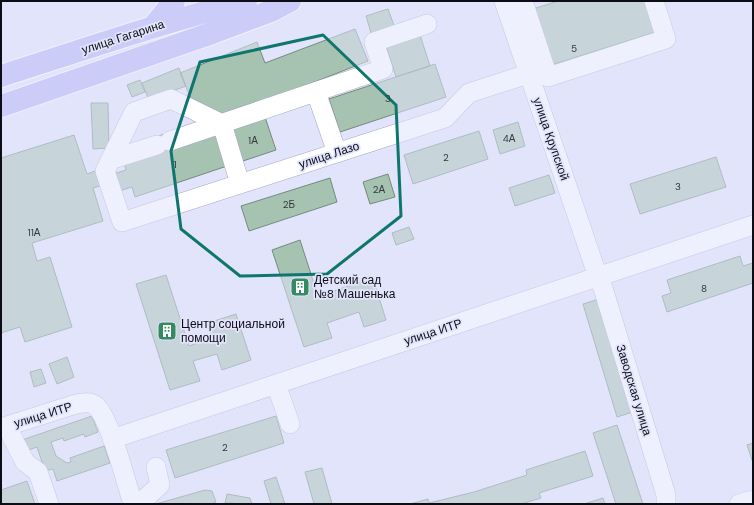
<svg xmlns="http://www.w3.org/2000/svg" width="754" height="505" font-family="'DM Sans',sans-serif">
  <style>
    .building { fill: #a6c2b1; stroke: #728c7c }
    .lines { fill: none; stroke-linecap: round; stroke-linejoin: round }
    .minor-casing { stroke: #a4a7c2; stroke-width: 20 }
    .major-casing { stroke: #fff; stroke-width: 24 }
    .minor { stroke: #fff; stroke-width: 19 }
    .major { stroke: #b2b0f7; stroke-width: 22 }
    .marked { fill: none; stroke: #0f766e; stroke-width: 3; stroke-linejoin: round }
    .labels { text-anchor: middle; stroke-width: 3.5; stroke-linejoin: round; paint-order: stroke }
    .number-label { font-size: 10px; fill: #323a3c }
    .street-label { font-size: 12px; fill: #0c0c15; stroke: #e2e4fb }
    .poi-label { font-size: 12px; fill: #0c0c15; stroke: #e2e4fb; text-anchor: start }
  </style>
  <rect width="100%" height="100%" fill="#e2e4fb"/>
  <!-- building -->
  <path class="building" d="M558 1H646L656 32 551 65 533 9Z
    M388 9 395 28 372 36 366 16Z
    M355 29 368 61 225 117 191 99 180 73 257 42 265 63Z
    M420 35 430 66 396 77 386 46Z
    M435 64 446 97 340 132 329 99Z
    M179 68 186 86 149 100 142 83Z
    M140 80 145 92 132 97 127 85Z
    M91 103H108L109 148 93 149Z
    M265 117 276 150 240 162 229 129Z
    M518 122 525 146 500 154 493 130Z
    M479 131 488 159 413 184 404 155Z
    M216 132 227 166 135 197 132 187 119 191 113 174 126 170 124 163 155 137 167 133Z
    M74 135 87 174 95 171 100 186 93 188 103 221 32 243 37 261 50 257 72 327 25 342 20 327 1 333V158Z
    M716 157 726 187 640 214 630 184Z
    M388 174 395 197 370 204 363 182Z
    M549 175 555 193 515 206 509 188Z
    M330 178 337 202 249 231 241 206Z
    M409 227 414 239 396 245 392 233Z
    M300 240 318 296 373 278 386 320 364 327 359 312 327 323 332 338 304 347 272 250Z
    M740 256 743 266 753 263V283L667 312 662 296 671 293 667 280Z
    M166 275 189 346 212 338 208 323 236 314 251 360 222 370 217 354 193 361 200 381 170 390 136 284Z
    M599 299 633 412 617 417 583 304Z
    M67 357 74 377 57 384 49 364Z
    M41 369 46 383 34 387 30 372Z
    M92 416 98 432 85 437 84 434 64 441 63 438 51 442 56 456 67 463 71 462 70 458 104 446 110 463 57 481 53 469 45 471 37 447 26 451 22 440Z
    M276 416 284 443 175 478 166 450Z
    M617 425 643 504H616L593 433Z
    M753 443V463L747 445Z
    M585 451 593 476 539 493 541 498 521 504H410L428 499 429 503 474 492 527 475 526 470Z
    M322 468 332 504H314L305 472Z
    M276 477 285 504H271L264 481Z
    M27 481 35 504H1V490Z
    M205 490 212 491 216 502 211 504H156Z
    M227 494 250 498 252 504 225 503Z
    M603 498 605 504H584Z"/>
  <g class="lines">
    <defs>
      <path id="minor" d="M504 1 598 277 603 288 666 495V504
        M523 1 548 77 666 39 654 1
        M316 92 337 153
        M170 141 383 69 374 42 427 24
        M113 159 157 145
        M240 184 222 124 171 99 134 112 105 171 122 222 445 118 469 93 528 74
        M276 384 290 424
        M8 426 12 437 25 462 38 472 49 504
        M1 428 76 404C82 403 91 401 96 406 111 420 126 483 133 504
        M112 439 753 225
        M139 504 160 485 156 467
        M739 504 753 500"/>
      <path id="major" d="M153 27 174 1
        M1 76C82 50 163 22 246 1
        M1 106 212 33 271 11 290 1"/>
    </defs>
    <!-- minor casing -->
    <use href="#minor" class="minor-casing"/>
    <!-- major casing -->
    <use href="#major" class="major-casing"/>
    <!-- minor -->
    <use href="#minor" class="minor"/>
    <!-- major -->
    <use href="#major" class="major"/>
  </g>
  <!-- marked area -->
  <path d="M0 0H754V505H0ZM323 35 396 105 401 216 327 274 240 276 181 229 171 151 200 62Z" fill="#e2e4fb" fill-opacity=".55" fill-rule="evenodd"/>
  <path class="marked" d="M323 35 396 105 401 216 327 274 240 276 181 229 171 151 200 62Z"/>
  <!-- icons -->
  <defs>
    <symbol id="building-square" viewBox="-11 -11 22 22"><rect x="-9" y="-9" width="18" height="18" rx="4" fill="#338b5f" stroke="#e2e4fb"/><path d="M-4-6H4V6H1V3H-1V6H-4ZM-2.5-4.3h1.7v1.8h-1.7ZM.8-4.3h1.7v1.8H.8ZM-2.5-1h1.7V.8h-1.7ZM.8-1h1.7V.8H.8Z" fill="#fff"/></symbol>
  </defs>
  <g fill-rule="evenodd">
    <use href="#building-square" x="289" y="276" width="22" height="22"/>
    <use href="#building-square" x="156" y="320" width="22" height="22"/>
  </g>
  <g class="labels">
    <!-- number labels -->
    <g class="number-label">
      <text x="574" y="52">5</text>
      <text x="388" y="102">3</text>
      <text x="509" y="142">4А</text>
      <text x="253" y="144">1А</text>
      <text x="446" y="161">2</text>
      <text x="175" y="168">1</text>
      <text x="678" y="190">3</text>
      <text x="379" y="193">2А</text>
      <text x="289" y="208">2Б</text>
      <text x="34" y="236">11А</text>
      <text x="704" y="292">8</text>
      <text x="225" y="451">2</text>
    </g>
    <!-- street labels -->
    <g class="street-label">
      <text transform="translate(123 37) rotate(-18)" y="4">улица Гагарина</text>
      <text transform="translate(551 139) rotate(71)" y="4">улица Крупской</text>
      <text transform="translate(329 155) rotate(-18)" y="4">улица Лазо</text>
      <text transform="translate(433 332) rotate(-18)" y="4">улица ИТР</text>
      <text transform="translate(634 390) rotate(73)" y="4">Заводская улица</text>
      <text transform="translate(43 415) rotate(-17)" y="4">улица ИТР</text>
    </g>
    <!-- poi labels -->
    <g class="poi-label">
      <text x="314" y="284">Детский сад<tspan x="314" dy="14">№8 Машенька</tspan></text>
      <text x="181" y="328">Центр социальной<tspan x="181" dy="14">помощи</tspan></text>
    </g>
  </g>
  <!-- border -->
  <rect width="754" height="505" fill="none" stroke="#0c0c15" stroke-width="4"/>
</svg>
